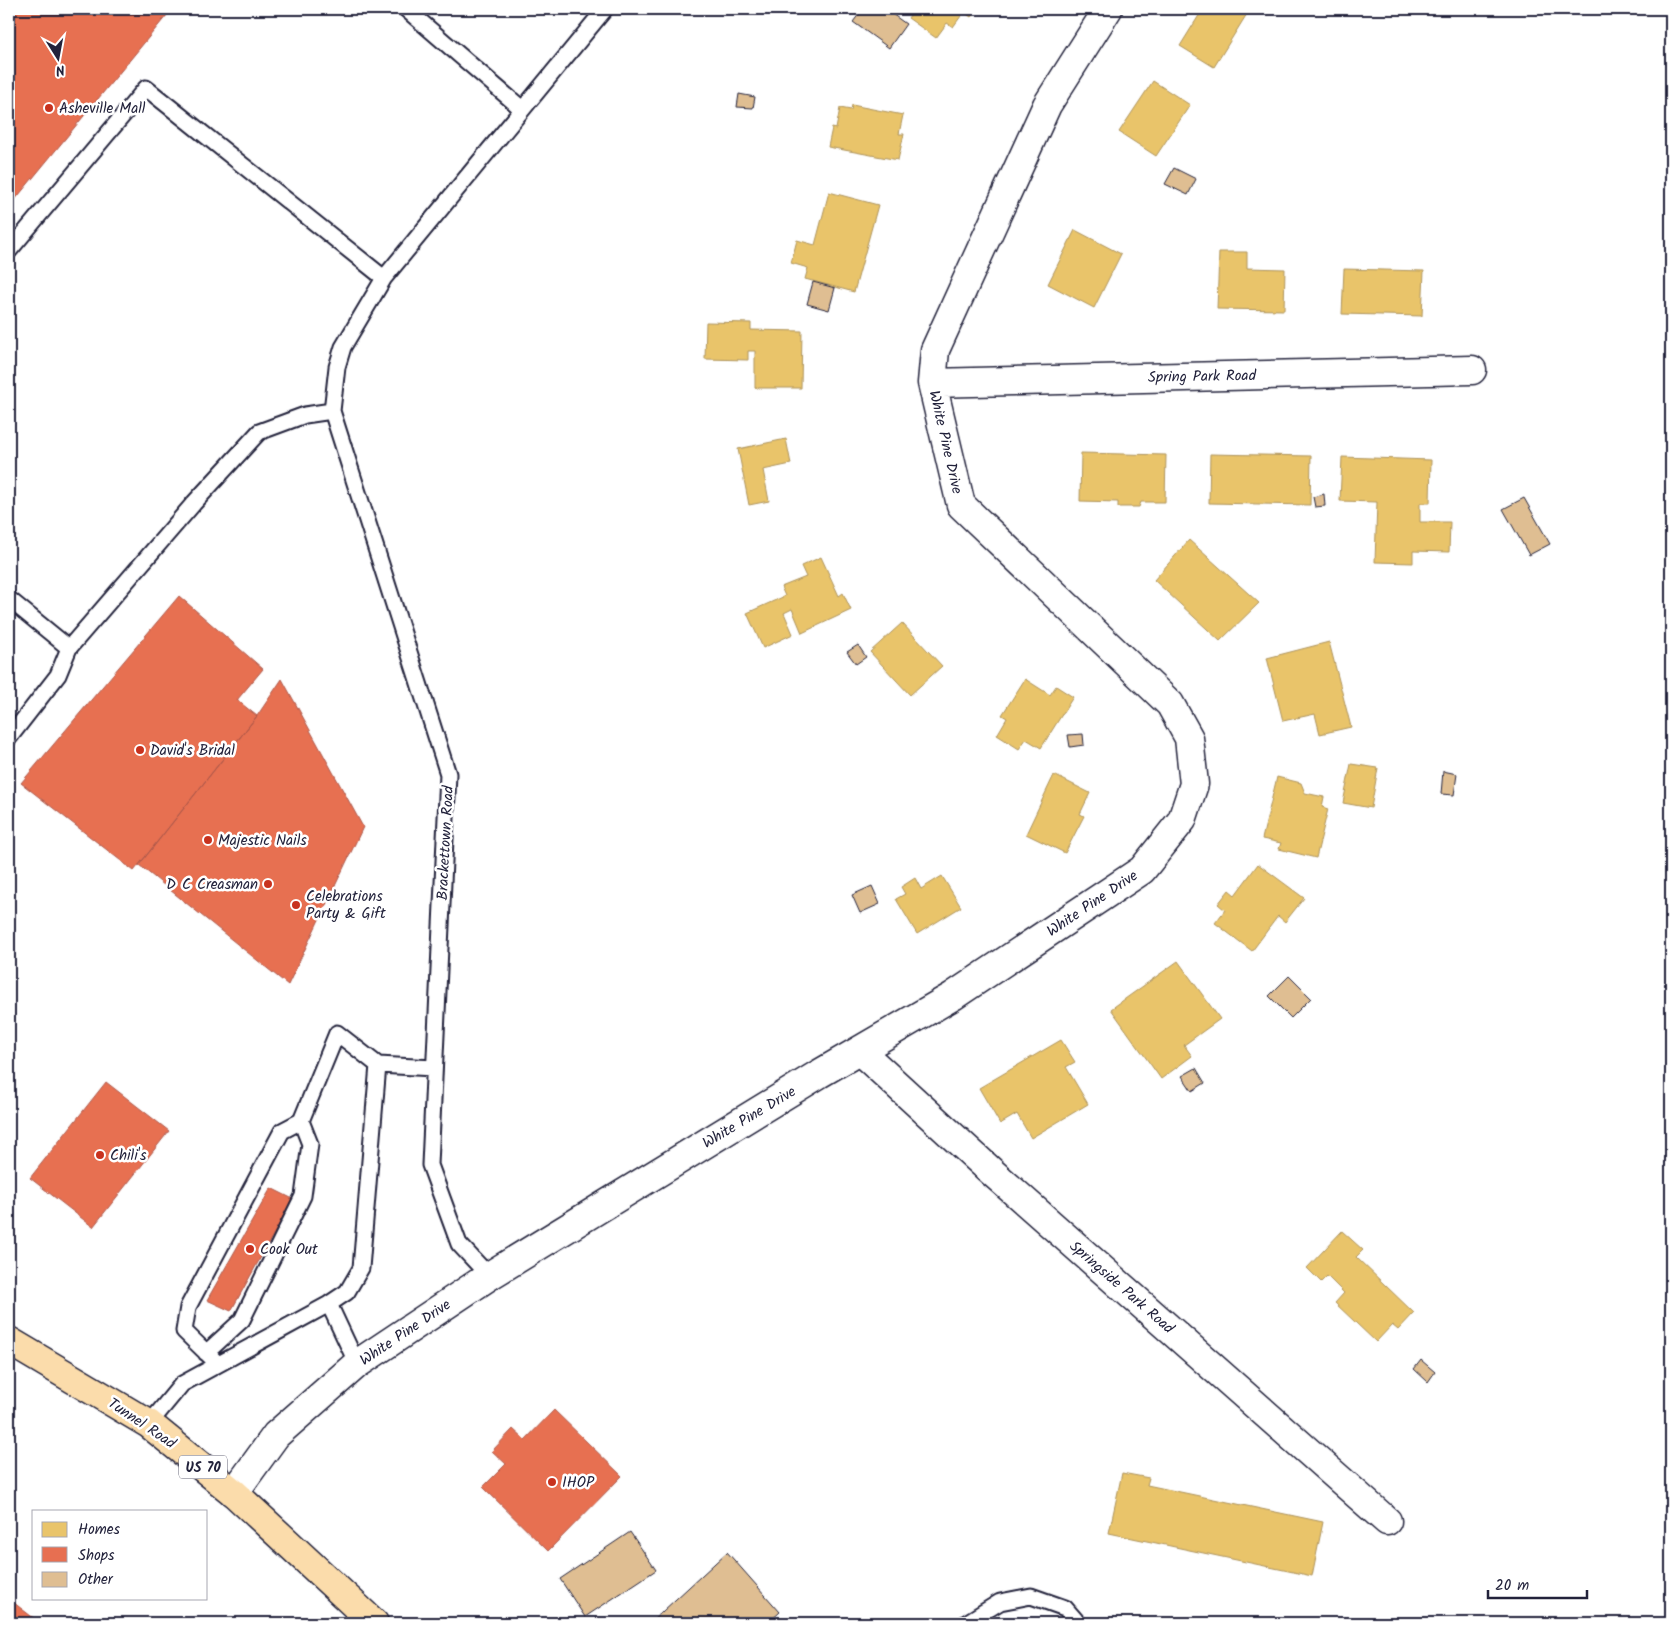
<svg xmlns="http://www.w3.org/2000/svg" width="1680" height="1632" font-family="Kalam,sans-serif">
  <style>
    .homes { fill: #e9c46a; stroke: #ad935c }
    .shops { fill: #e76f51; stroke: #ac584a }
    .building { fill: #dfbe92; stroke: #22223b }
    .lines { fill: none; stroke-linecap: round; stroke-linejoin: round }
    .lane-casing { stroke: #22223b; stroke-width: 19 }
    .street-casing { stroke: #22223b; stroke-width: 31 }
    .primary-casing { stroke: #22223b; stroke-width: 31 }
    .lane { stroke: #fff; stroke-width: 15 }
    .street { stroke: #fff; stroke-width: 28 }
    .primary { stroke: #fbdcab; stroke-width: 28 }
    .poi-dot { fill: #c8321e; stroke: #fff; stroke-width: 2 }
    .labels { text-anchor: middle; stroke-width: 5; stroke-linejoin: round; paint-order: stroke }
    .shield { fill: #fff; stroke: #646476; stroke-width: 1 }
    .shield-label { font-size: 14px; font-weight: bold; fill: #22223b }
    .poi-label { font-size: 15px; fill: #22223b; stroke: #fff; text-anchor: start }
    .street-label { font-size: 15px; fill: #22223b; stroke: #fff }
  </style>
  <rect width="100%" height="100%" fill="#fff"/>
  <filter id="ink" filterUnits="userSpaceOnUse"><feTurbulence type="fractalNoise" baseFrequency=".02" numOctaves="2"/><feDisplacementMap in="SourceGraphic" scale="10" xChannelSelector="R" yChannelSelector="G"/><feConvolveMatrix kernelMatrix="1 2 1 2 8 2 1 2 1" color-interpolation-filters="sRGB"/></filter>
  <g filter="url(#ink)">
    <!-- homes -->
    <path class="homes" d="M914 9H977L971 17 964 12 953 27 947 23 936 38 908 18Z
      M1203 9H1250L1214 67 1180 46Z
      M1153 81 1190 105 1156 156 1119 132Z
      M852 105 903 115 899 134H904L898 160 828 147 832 128 836 129 840 108 851 110Z
      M829 192 878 205 854 292 805 279 808 268 791 263 797 240 815 245Z
      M1075 230 1121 254 1094 308 1048 284Z
      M1219 252H1247V268L1285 269 1284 310 1217 309Z
      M1344 269 1424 271 1422 316 1342 314Z
      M706 322 751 323V330L802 331 801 388H755V351H748V360L705 359Z
      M786 439 791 464 763 470 769 501 749 505 738 449Z
      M1081 453 1166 455 1165 502H1141L1139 507H1118V502L1080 501Z
      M1210 454 1311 456 1310 505 1209 503Z
      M1342 457 1431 460 1430 503H1420V522H1450L1449 552 1413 551V563L1375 562 1377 502 1340 501Z
      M1189 540 1259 603 1220 641 1154 580Z
      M821 557 839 596 843 593 851 610 802 633 792 609 784 613 793 634 763 648 747 613 785 596 781 587 806 577 801 566Z
      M902 623 942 666 910 695 870 652Z
      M1329 642 1351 727 1320 734 1315 714 1283 721 1267 658Z
      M1025 679 1050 695 1056 686 1073 697 1041 748 1026 739 1019 749 997 735 1007 718 1002 715Z
      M1351 764 1378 768 1371 808 1343 803Z
      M1054 775 1090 793 1080 814 1084 816 1065 853 1026 834Z
      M1277 777 1301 783 1305 793 1324 797 1322 807 1328 809 1316 858 1279 849 1281 843 1262 839Z
      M1258 864 1304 898 1285 922 1278 916 1252 951 1215 923 1225 910 1218 904 1229 890 1235 895Z
      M942 876 961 907 917 934 896 899 905 894 901 887 915 878 921 889Z
      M1178 961 1220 1019 1184 1045 1192 1056 1161 1079 1111 1009Z
      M1061 1040 1075 1062 1066 1067 1088 1104 1031 1138 1017 1114 1000 1124 979 1088Z
      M1342 1231 1363 1250 1356 1257 1414 1313 1398 1330 1392 1325 1376 1342 1335 1303 1344 1293 1327 1276 1321 1282 1307 1268Z
      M1122 1473 1149 1478 1147 1485 1323 1522 1312 1576 1109 1533Z"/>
    <!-- shops -->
    <path class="shops" d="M9 9H172L9 207Z
      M179 596 263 669 237 700 257 716 134 871 21 783Z
      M282 679 363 827 288 985 139 865 257 716Z
      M106 1082 169 1131 93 1227 30 1178Z
      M271 1188 293 1199 231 1311 207 1300Z
      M554 1410 622 1476 548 1551 483 1487 506 1464 492 1451 513 1429 525 1440Z
      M9 1599 40 1623H9Z"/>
    <!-- building -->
    <path class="building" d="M863 9H885L906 24 889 48 853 22Z
      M739 94 755 97 753 108 737 107Z
      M1174 168 1196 179 1188 195 1165 184Z
      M813 282 835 288 829 310 807 304Z
      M1324 494 1325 506 1315 507 1313 497Z
      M1524 498 1550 544 1529 555 1503 509Z
      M858 645 866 657 856 664 847 652Z
      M1083 734 1084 745 1070 747 1068 735Z
      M1443 771 1457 774 1454 795 1441 794Z
      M872 886 880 904 860 913 852 895Z
      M1289 976 1311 998 1291 1018 1269 996Z
      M1196 1068 1205 1083 1192 1091 1182 1076Z
      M1421 1360 1435 1372 1428 1382 1414 1369Z
      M630 1532 656 1570 585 1617 560 1579Z
      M727 1552 780 1612 768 1623H650Z"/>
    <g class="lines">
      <defs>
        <path id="lane" d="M406 9 522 109
          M9 251 146 88 384 278
          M9 599 69 648 194 503 259 432 305 415 332 411
          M9 738 58 675 69 648
          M489 1276 459 1244 430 1165 448 774 332 411 337 367 343 347 384 278 605 9
          M206 1353 242 1320 303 1196 310 1144 301 1121
          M218 1364 184 1331 188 1307 282 1131 301 1121 337 1033 378 1065
          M357 1364 329 1304 347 1292 361 1268 378 1065 434 1068
          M149 1424 182 1384 329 1304
          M966 1623 1000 1602 1031 1596 1065 1608 1078 1623"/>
        <path id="street" d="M932 383 1472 370
          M860 1051 993 1173 1387 1521
          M234 1493 276 1435 357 1364 489 1276 819 1074 953 996 1142 870 1182 820 1194 784 1189 738 1170 704 961 505 932 383 935 350 1047 105 1108 9"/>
        <path id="primary" d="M9 1341 149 1424 234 1493 374 1623"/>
      </defs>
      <!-- lane casing -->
      <use href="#lane" class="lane-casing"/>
      <!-- street casing -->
      <use href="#street" class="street-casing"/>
      <!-- primary casing -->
      <use href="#primary" class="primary-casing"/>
      <!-- lane -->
      <use href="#lane" class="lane"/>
      <!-- street -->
      <use href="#street" class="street"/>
      <!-- primary -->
      <use href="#primary" class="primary"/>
    </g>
  </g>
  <!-- markers -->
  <g class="poi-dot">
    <circle cx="49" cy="108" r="5"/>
    <circle cx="140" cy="750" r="5"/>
    <circle cx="208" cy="840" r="5"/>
    <circle cx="268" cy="884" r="5"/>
    <circle cx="296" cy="905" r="5"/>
    <circle cx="100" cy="1155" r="5"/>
    <circle cx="250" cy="1249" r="5"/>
    <circle cx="552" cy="1482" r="5"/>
  </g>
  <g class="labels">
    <!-- shield labels -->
    <rect class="shield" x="179" y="1455.5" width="48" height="23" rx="4"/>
    <g class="shield-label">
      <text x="203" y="1472">US 70</text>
    </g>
    <!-- poi labels -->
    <g class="poi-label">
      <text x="59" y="113">Asheville Mall</text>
      <text x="150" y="755">David's Bridal</text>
      <text x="218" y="845">Majestic Nails</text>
      <text x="258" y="889" text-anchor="end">D C Creasman</text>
      <text x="306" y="901">Celebrations<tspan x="306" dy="17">Party &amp; Gift</tspan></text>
      <text x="110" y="1160">Chili's</text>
      <text x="260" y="1254">Cook Out</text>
      <text x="562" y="1487">IHOP</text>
    </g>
    <!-- street labels -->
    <g class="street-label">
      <text transform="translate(1202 376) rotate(-1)" y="5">Spring Park Road</text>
      <text transform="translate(946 442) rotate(77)" y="5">White Pine Drive</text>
      <text transform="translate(445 843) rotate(-87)" y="5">Brackettown Road</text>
      <text transform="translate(1092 903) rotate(-34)" y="5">White Pine Drive</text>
      <text transform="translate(749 1117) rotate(-31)" y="5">White Pine Drive</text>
      <text transform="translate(1122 1287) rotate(41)" y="5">Springside Park Road</text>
      <text transform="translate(405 1332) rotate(-34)" y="5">White Pine Drive</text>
      <text transform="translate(142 1423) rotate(34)" y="5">Tunnel Road</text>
    </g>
  </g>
  <!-- margin -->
  <rect width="1680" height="1632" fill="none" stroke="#fff" stroke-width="30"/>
  <rect x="15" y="15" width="1650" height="1602" fill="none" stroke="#22223b" stroke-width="2" filter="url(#ink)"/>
  <!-- legend -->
  <rect x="32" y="1510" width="175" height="90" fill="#ffffff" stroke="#a7a7b1"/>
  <rect x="42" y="1522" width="25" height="15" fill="#e9c46a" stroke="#a7a7b1"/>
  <text x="78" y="1534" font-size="15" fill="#22223b">Homes</text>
  <rect x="42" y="1547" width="25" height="15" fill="#e76f51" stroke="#a7a7b1"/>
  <text x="78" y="1560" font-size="15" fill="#22223b">Shops</text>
  <rect x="42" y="1572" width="25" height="15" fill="#dfbe92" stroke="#a7a7b1"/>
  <text x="78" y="1584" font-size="15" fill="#22223b">Other</text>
  <!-- north arrow -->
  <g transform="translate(58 58) rotate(169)" stroke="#ffffff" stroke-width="4" paint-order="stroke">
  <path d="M0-4L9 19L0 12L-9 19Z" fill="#22223b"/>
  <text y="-8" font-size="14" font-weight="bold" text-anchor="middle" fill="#22223b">N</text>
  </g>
  <!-- scale -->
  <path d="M1488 1590v8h99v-8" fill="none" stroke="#22223b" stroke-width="2.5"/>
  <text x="1495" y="1590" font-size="15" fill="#22223b" stroke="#ffffff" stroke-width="4" paint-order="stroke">20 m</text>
</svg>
